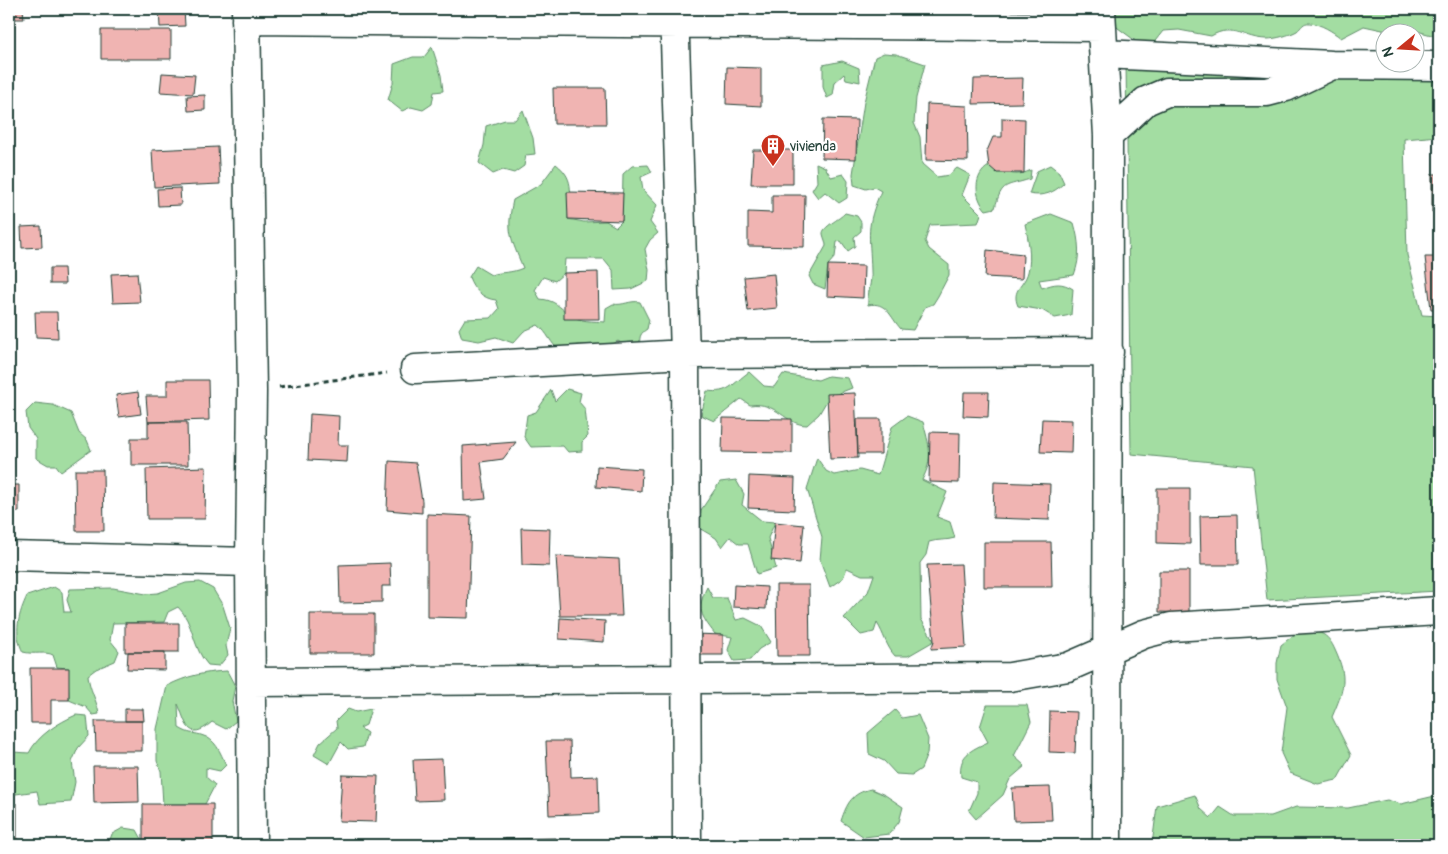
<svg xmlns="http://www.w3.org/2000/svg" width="1448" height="854" font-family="Pangolin,sans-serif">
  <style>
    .green { fill: #a3dda2; stroke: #618d6b }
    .building { fill: #f0b4b2; stroke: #1f3d34 }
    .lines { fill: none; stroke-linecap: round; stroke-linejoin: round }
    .minor-casing { stroke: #1f3d34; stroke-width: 31 }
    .path { stroke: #1f3d34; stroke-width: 3; stroke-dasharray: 5 4; stroke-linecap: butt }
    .minor { stroke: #fff; stroke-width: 28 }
    .labels { text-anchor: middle; stroke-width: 4.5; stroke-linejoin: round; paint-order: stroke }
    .poi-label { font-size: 14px; fill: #1f3d34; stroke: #fff; text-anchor: start }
  </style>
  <rect width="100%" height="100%" fill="#fff"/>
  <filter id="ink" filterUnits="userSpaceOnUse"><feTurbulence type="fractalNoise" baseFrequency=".02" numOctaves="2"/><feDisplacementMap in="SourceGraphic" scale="10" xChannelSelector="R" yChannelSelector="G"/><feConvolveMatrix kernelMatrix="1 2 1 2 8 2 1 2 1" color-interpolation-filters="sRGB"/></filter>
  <g filter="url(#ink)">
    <!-- green -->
    <path class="green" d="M1106 9H1439V37L1413 30 1387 31 1364 26 1341 38C1332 31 1321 24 1310 23 1303 22 1302 27 1297 31 1290 35 1275 39 1267 39 1244 39 1233 23 1211 36L1179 30 1163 31 1148 50 1118 28 1105 14Z
      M432 47 441 75 443 91 434 92 432 104 423 110 411 107 402 111 388 100 393 83 394 64 413 57H424Z
      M884 53 896 54 925 64 916 98 914 123 920 137 922 164 937 177 949 175 957 168 970 175 962 195 981 214 978 223 930 225 925 241 929 249 949 265V275L938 296 933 304 925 307 913 330 901 329C890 317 887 301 868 305 867 293 872 283 871 271 870 233 865 228 881 191L874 187 866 189 854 185 853 174 864 102 875 57Z
      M842 61 859 68 860 82 846 79 844 74 835 82 833 95 827 98 823 87V65Z
      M1126 63 1439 76V136L1404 139 1407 255 1422 315 1439 316V591L1267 600 1253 466 1131 454Z
      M523 110 533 138 535 154 526 155 524 166 514 173 503 170 493 174 479 163 484 145 486 126 505 120H515Z
      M816 163 825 167 831 177 843 174 848 181 847 198 839 203 825 192 818 198 812 190 817 182Z
      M556 164C577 180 569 196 568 219L584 222 606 221 616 227 622 221 623 174 632 166 648 165 652 172 641 177 643 190 657 205 650 222 658 233 650 240 645 249 649 270 648 281 631 289 614 290 613 270 604 259H565L564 273 555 281 543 277 535 290 540 299C555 300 559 307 570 315 579 322 594 321 605 322L606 308 613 304C623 306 630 300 640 302L649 320 647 329C641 333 639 336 640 344L626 346 618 341 600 351C585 341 575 345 560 351 550 343 548 333 538 325L524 331 513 343 496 337 479 341 462 338 459 329 465 319 491 318 499 309 496 300C483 299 473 289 469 277L476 266 491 275C504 271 509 274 523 268 511 238 506 232 513 200L541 184Z
      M1050 165 1059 172 1064 183C1054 193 1043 197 1029 194L1037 171Z
      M989 166C1006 171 1014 179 1031 170L1030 179C1006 187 1002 181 995 208L986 210C974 197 973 175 989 166Z
      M845 213 857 216 861 222V231L854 237 855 246 848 251 841 241 837 242 835 257 828 265 825 289 813 284 809 276 826 246C826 241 824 239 823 234 822 227 840 219 845 213Z
      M1051 214 1074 223C1079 241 1081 257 1074 275L1039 280 1042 288C1055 283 1062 282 1073 289L1071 315 1055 318 1042 310 1018 306C1011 289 1024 287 1028 272 1032 257 1028 238 1025 224Z
      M749 372 764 386 774 387 783 374 818 380 828 376 848 378 852 388 829 397 819 414 807 425C785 425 777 401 750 405L741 399 714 421 701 415 707 391C729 394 732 384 749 372Z
      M567 389 581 393 579 402 585 409 588 436 582 442V451L568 452 563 446 531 447 524 437 527 415 536 412 551 390 555 401Z
      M35 403 53 405 71 413 79 433 87 440 91 450 61 472 56 465H48L36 458V439L28 428 26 412Z
      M907 416 923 422C929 445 934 458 922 480L947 492 937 517 950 522 955 538C945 541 938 539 929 542L926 555 920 563 921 619 934 641 908 656H895C886 646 884 634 877 623L874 632 861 635 844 618 868 592 874 575H862L847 568 843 578 830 587 820 560 822 537 807 489 817 458 826 471 834 475 860 470 878 475 892 427Z
      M736 480 744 494 742 505 762 521 775 522 768 538 776 568 757 574 748 544H739L730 537 722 547 716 538 699 528 701 510 720 482Z
      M200 582 213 589 223 606 230 628 226 646 228 655 219 666 208 665C192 648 194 622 178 607L168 612 164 622 113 623 110 640 119 651 115 661 96 669 88 675C89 689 97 700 99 714L93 715 86 707 69 700 68 668 57 667 53 655C46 651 34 655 23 652 13 633 19 613 27 596L54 587 62 592 64 612H71L67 600 70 589 113 588 146 594 158 593 186 583Z
      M707 587 713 598H727L736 620 745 618 761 626 771 642 759 649 750 660 734 661 728 650 732 637 715 634C701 616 696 609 707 587Z
      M1306 631C1322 632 1328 634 1335 650 1348 678 1344 689 1332 717L1351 755 1337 780 1318 784 1290 773 1281 753 1287 707 1277 679V663L1281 645 1295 634Z
      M227 671 235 686 232 701 236 721 226 729 212 722C187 744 186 721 178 704L179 728C191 735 191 732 201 735 216 739 220 752 226 765L220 771 206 768V777L215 785 205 804H163L161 771 157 761V729L167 686C186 676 205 672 227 671Z
      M987 705H1027L1031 722 1014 756 1025 766 1010 779 1003 795 976 819 969 811 977 793V782L961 777C958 755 971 750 988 742L980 727Z
      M348 709 356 712 371 709 366 725 360 728 367 733 363 747 348 749 341 742 329 764 314 755 320 743 337 728 336 721Z
      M895 710 902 718 918 715 928 739 927 754 921 769 912 775 896 774 884 761 869 754 868 733Z
      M76 715 87 716 89 736 78 748 72 762 75 782 71 802 40 804 37 791 9 795V756L13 752 29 753C38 735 58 723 76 715Z
      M871 789 885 795 903 807 899 822 889 834 864 837 841 821C847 803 852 793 871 789Z
      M1195 795 1201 809 1211 818 1220 807 1234 816H1271L1296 807 1348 808 1387 800 1401 804 1439 795V845H1152L1157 806Z
      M123 828 137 830 143 841H162V845H108L112 834Z"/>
    <!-- building -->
    <path class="building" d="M9 9H23L24 19H9Z
      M159 9H184L185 26 160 27Z
      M101 30H171V59H101Z
      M727 67 761 68V106L726 104Z
      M162 73 195 75 193 94 160 92Z
      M1023 78 1022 103 973 104 974 79Z
      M553 88H605L606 124H554Z
      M205 95V110L188 111 187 96Z
      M927 104 967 106 968 161 926 160Z
      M1002 118 1025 119 1024 173H997L989 166 987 151 993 137H1002Z
      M823 119 857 120 856 159 822 158Z
      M218 147 220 184 154 187 152 150Z
      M753 150H793V184H751Z
      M1432 174H1439V212H1432Z
      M180 188 181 205 158 206 157 189Z
      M567 192 623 193 622 221 568 219Z
      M772 195H805L804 247 748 246V212L772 213Z
      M41 226 42 247 22 248 21 227Z
      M987 250 1023 254 1022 279 985 277Z
      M1425 257H1439V309H1431Z
      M828 265 864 266 863 298 827 296Z
      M50 268H64L65 284H50Z
      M598 272 599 319H564V273Z
      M137 273 140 302 113 303 111 274Z
      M774 274 777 308 748 311 744 277Z
      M35 312H57L58 338 36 337Z
      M167 380H208L209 420 148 422 146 396H167Z
      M138 392 141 414 119 417 116 395Z
      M964 392H989L988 417 963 416Z
      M855 393 858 458 830 459 827 394Z
      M310 414 339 416 338 445H348L347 462 308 460Z
      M723 418 792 419V453L722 452Z
      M857 419H881V454H858Z
      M1042 419 1072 420 1071 453 1040 452Z
      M148 422H187L188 465H131V438H148Z
      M930 432 960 433 959 483 929 482Z
      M516 442 503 459 481 462 486 499 464 501 463 446Z
      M389 461 416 463 422 501V513L387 510Z
      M597 466 642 469 641 491 596 487Z
      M206 467 205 519H147L146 469Z
      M75 470H103L104 531H76Z
      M749 476 795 478 794 510 748 508Z
      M994 482 1050 484 1049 520 993 518Z
      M9 485H19V512H9Z
      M1157 488H1190V544L1157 543Z
      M427 514 471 516 468 618 427 617Z
      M1237 515 1238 565H1201L1200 516Z
      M775 522 804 525 800 563 771 560Z
      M521 528 550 529 549 566 522 565Z
      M984 542H1051L1052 587H984Z
      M556 556 619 559 622 616H560Z
      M390 563 391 586H382V602L340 603 339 565Z
      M961 564 966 647 931 649 934 641 927 565Z
      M1159 571H1189V613L1159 612Z
      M734 585 767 587 766 609 733 607Z
      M776 585H809L810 656H777Z
      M310 614H374V653H310Z
      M560 618 605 621 604 642 559 639Z
      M125 623H179V652H125Z
      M695 634 723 635V655H695Z
      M128 652H165V670L127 669Z
      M30 668H69V700H51V723H31Z
      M125 709H143L144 721H125Z
      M1050 711 1077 712 1075 753 1049 752Z
      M95 721H142V751H96Z
      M546 741H570L571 777 598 776 599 813 549 815Z
      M442 759 444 800 415 801 413 760Z
      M93 766H138L139 802 94 803Z
      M342 775 378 776 376 822 339 821Z
      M1050 787 1052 820 1014 821 1012 788Z
      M9 804H17V845H9Z
      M143 804H213V845H162V841H143Z
      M556 838V845H505V839Z"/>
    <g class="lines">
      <defs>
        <path id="minor" d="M246 9 252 391 250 562 252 845
          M674 9 685 354 687 845
          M1101 10 1108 136 1107 845
          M246 20 1102 27
          M1104 54 1332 65 1439 66
          M1108 136 1146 101 1167 92H1267L1286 87 1328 67
          M415 369 685 354 1109 352
          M9 556 250 562
          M251 682 1010 677 1068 667 1144 634 1171 627 1439 611"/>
      </defs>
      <!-- minor casing -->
      <use href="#minor" class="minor-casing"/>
      <!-- path -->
      <path class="path" d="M279 387 387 373"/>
      <!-- minor -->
      <use href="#minor" class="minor"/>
    </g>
  </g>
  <!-- icons -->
  <defs>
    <symbol id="building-pin" viewBox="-11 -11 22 30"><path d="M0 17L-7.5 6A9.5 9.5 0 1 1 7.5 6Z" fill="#c8321e" stroke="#fff"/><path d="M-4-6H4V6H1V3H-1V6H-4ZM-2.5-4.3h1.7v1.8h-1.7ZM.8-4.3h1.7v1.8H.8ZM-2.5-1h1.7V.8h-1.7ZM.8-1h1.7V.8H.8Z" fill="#fff"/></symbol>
  </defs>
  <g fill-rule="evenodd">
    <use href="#building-pin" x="759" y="132" width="28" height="38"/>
  </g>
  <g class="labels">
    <!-- poi labels -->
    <g class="poi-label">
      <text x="790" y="151">vivienda</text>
    </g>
  </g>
  <!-- margin -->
  <rect width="1448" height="854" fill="none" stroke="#fff" stroke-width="30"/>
  <rect x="15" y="15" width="1418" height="824" fill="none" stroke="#1f3d34" stroke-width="2" filter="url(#ink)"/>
  <!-- north arrow -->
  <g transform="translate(1400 48) rotate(252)"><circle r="24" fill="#ffffff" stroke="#a5b1ae"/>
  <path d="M0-4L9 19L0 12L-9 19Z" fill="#c8321e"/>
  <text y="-8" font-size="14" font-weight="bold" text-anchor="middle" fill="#1f3d34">N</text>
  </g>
</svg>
